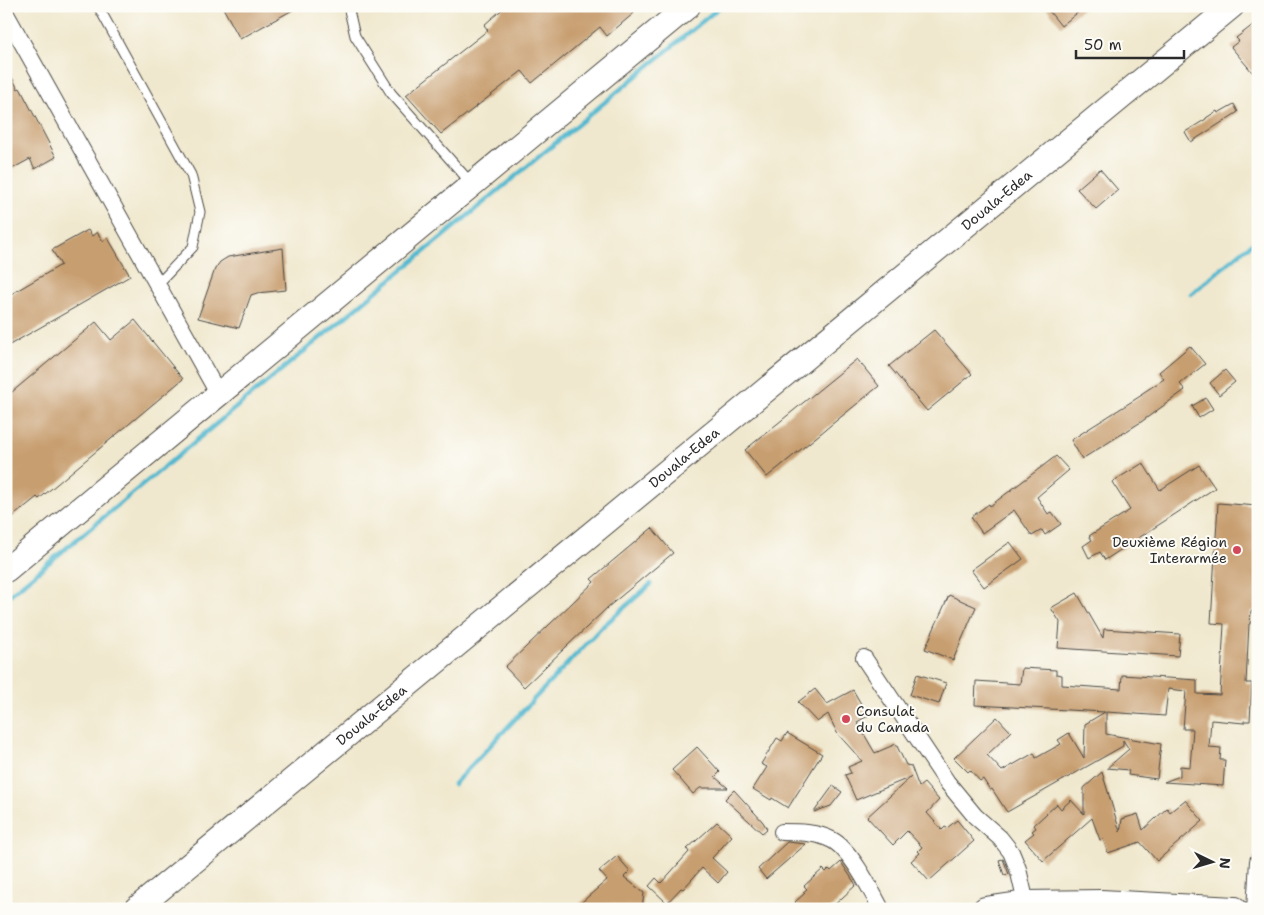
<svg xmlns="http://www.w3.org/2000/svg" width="1264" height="915" font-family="'Shantell Sans',sans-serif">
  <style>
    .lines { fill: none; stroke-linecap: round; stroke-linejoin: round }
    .stream { stroke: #51b8cf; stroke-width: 4.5 }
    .building { fill: #c79e6f }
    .lane-casing { stroke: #494743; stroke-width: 11 }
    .street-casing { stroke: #494743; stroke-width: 18 }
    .secondary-casing { stroke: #494743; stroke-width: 26 }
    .lane { stroke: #fff; stroke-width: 9 }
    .street { stroke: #fff; stroke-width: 16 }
    .secondary { stroke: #fff; stroke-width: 24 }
    .poi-dot { fill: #d1495b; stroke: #fdfcf7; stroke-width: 2 }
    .labels { text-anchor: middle; stroke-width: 4; stroke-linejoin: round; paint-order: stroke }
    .street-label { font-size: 14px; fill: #2b2b2b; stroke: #fdfcf7 }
    .poi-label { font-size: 14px; fill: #2b2b2b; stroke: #fdfcf7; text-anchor: end }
  </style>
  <rect width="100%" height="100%" fill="#fdfcf7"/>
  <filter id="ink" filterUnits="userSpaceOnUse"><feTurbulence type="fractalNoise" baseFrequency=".02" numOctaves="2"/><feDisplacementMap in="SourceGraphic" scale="10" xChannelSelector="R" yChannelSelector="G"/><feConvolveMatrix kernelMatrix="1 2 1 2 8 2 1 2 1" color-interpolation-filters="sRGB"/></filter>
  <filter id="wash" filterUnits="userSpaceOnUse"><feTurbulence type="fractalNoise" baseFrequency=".0096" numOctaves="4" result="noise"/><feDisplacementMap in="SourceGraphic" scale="20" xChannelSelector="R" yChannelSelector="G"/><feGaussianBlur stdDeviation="1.12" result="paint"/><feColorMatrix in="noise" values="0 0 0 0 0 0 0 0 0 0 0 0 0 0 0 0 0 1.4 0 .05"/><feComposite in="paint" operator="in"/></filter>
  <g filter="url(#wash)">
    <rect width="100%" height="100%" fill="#f0e8ce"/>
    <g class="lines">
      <!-- stream -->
      <path class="stream" d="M1191 294 1258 238
        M6 598 721 6
        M454 784 601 628 651 584"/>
    </g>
    <g id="blocks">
      <!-- building -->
      <path class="building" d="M222 6H300L240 39Z
        M506 6H629L634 13 607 36 600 27 532 83 522 71 441 134 406 95 488 30 484 25Z
        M1045 6H1086L1061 26Z
        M1258 21V79L1231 47 1239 41 1236 38Z
        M6 66 18 89 20 88 56 157 35 169 30 159 6 172Z
        M1234 104 1238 112 1191 142 1185 132 1206 119V118L1217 111 1218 113Z
        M1100 169 1118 190 1096 209 1077 189Z
        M88 230 92 236 97 232 103 241 108 238 130 276 6 347V297L61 265 52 250Z
        M283 248 286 290 257 293 251 295 239 328 198 318 215 269 220 262 228 257Z
        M135 320 183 379 39 499 37 497 6 522V397L96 322 111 340Z
        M934 330 972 374 927 411 889 366Z
        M1190 346 1205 364 1180 384 1185 390 1141 422 1082 459 1071 440 1142 395 1141 394 1164 379 1159 372Z
        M857 359 879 386 767 477 745 450Z
        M1225 370 1235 382 1219 395 1210 383Z
        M1206 398 1213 409 1199 418 1192 406Z
        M1056 456 1069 470 1037 497 1048 514 1052 512 1061 524 1045 535 1042 530 1032 536 1014 510 982 533 971 517 989 504 990 506Z
        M1143 463 1160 490 1199 465 1215 488 1105 560 1100 552 1089 558 1083 546 1092 540 1089 536 1130 510 1112 482Z
        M1218 503 1258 506 1257 611H1251L1250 624H1249L1246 683H1252L1250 721H1244V723L1211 720 1209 747 1221 748 1220 760H1225L1223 786 1164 782 1180 776V766L1190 767 1193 729H1183L1186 691 1168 689 1165 716 1106 712V734L1161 744 1157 779 1128 775 1129 770 1107 768 1129 749 1123 740V746L1007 812 992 789 990 790 983 779 980 781 970 770 968 772 954 758 997 717 1011 732 987 755 1002 771 1034 753 1036 758 1061 744 1058 740 1069 733 1084 758 1085 724 1105 712 975 705 976 681 1020 684 1022 668 1056 670V674L1062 675V685L1121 689 1122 675 1197 680V694L1220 695 1224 624 1211 623Z
        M652 528 673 553 608 607 524 687 505 667 594 582 591 579Z
        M1010 542 1023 559 984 587 971 570Z
        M1077 593 1103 638 1104 629 1180 634 1178 656 1058 648 1060 622 1051 608Z
        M949 595 976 607 953 660 925 649Z
        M917 674 946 683 939 704 910 695Z
        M815 689 827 704 853 690 868 716 857 722 875 753 896 744 906 765 911 766 919 787 924 783 939 800 927 813 942 830 945 827 947 828 957 820 974 841 929 881 911 861 920 853 918 851 922 847 907 831 893 845 867 817 911 777 856 800 845 775 851 773 848 767 862 761 837 733 828 714 817 722 798 702Z
        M787 733 822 754 788 808 772 798 771 800 753 789 767 767 761 764 777 738 782 741Z
        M697 747 720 772 715 777 728 788H700L693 794 672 770Z
        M1102 772 1120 832 1122 819 1138 814 1143 830 1167 808 1170 812 1185 800 1203 821 1157 861 1140 842 1108 853 1103 839 1100 840 1092 818 1043 861 1025 840 1034 833 1032 831 1036 828 1034 825 1057 804 1061 809 1071 800 1084 814V788Z
        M833 786 842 792 831 806 814 812Z
        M734 790 763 822 767 829 762 833 725 799Z
        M717 822 732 836 712 858 727 872 718 883 702 868 683 889 681 888 667 903 649 886 656 878 661 883 689 852 687 849Z
        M787 842 806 844 766 879 758 869Z
        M617 856 630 871 624 877 644 893 642 909H574L607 880 599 871Z
        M1003 859 1009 874 1004 875 999 860Z
        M841 862 856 885 830 909H801L795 902 805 893 803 892 807 889 804 886 823 869 826 872 829 869 831 871Z"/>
    </g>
  </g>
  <g filter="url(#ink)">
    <use href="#blocks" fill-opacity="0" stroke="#494743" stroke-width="1"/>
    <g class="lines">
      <defs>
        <path id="lane" d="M98 6 191 175 200 212 193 247 158 284
          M348 6 355 36 391 93 471 183"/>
        <path id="street" d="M6 14 219 395
          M864 658 947 782 975 816 1000 838 1011 852 1018 869 1026 903
          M782 832C798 832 817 832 832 840 851 850 871 890 881 909
          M1255 909 1258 861"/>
        <g id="secondary">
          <path d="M6 570 688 6"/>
          <path id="s1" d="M136 909 1232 6"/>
          <path d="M985 909 1026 903 1101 902 1235 909"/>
        </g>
      </defs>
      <!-- lane casing -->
      <use href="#lane" class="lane-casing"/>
      <!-- street casing -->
      <use href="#street" class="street-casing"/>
      <!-- secondary casing -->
      <use href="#secondary" class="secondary-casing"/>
      <!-- lane -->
      <use href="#lane" class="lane"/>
      <!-- street -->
      <use href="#street" class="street"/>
      <!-- secondary -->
      <use href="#secondary" class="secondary"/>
    </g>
  </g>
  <!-- markers -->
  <g class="poi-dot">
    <circle cx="1237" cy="550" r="5"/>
    <circle cx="846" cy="719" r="5"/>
  </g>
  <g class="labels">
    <!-- street labels -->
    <g class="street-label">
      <text dy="5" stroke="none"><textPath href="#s1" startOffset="1115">Douala-Edea</textPath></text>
      <text dy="5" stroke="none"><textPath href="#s1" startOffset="710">Douala-Edea</textPath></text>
      <text dy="5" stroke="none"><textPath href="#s1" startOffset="305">Douala-Edea</textPath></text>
    </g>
    <!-- poi labels -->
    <g class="poi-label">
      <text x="1227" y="547">Deuxième Région<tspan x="1227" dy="16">Interarmée</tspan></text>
      <text x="856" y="716" text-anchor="start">Consulat<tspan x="856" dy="16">du Canada</tspan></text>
    </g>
  </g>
  <!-- margin -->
  <rect width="1264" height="915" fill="none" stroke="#fdfcf7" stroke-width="25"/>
  <!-- north arrow -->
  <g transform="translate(1212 862) rotate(95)" stroke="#fdfcf7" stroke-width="4" paint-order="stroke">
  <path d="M0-4L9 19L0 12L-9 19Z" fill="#2b2b2b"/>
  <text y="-8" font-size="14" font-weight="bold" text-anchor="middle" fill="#2b2b2b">N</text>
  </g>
  <!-- scale -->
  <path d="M1076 50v8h108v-8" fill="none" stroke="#2b2b2b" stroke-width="2.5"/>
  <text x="1084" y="50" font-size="15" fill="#2b2b2b" stroke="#fdfcf7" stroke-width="4" paint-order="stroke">50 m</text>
</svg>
